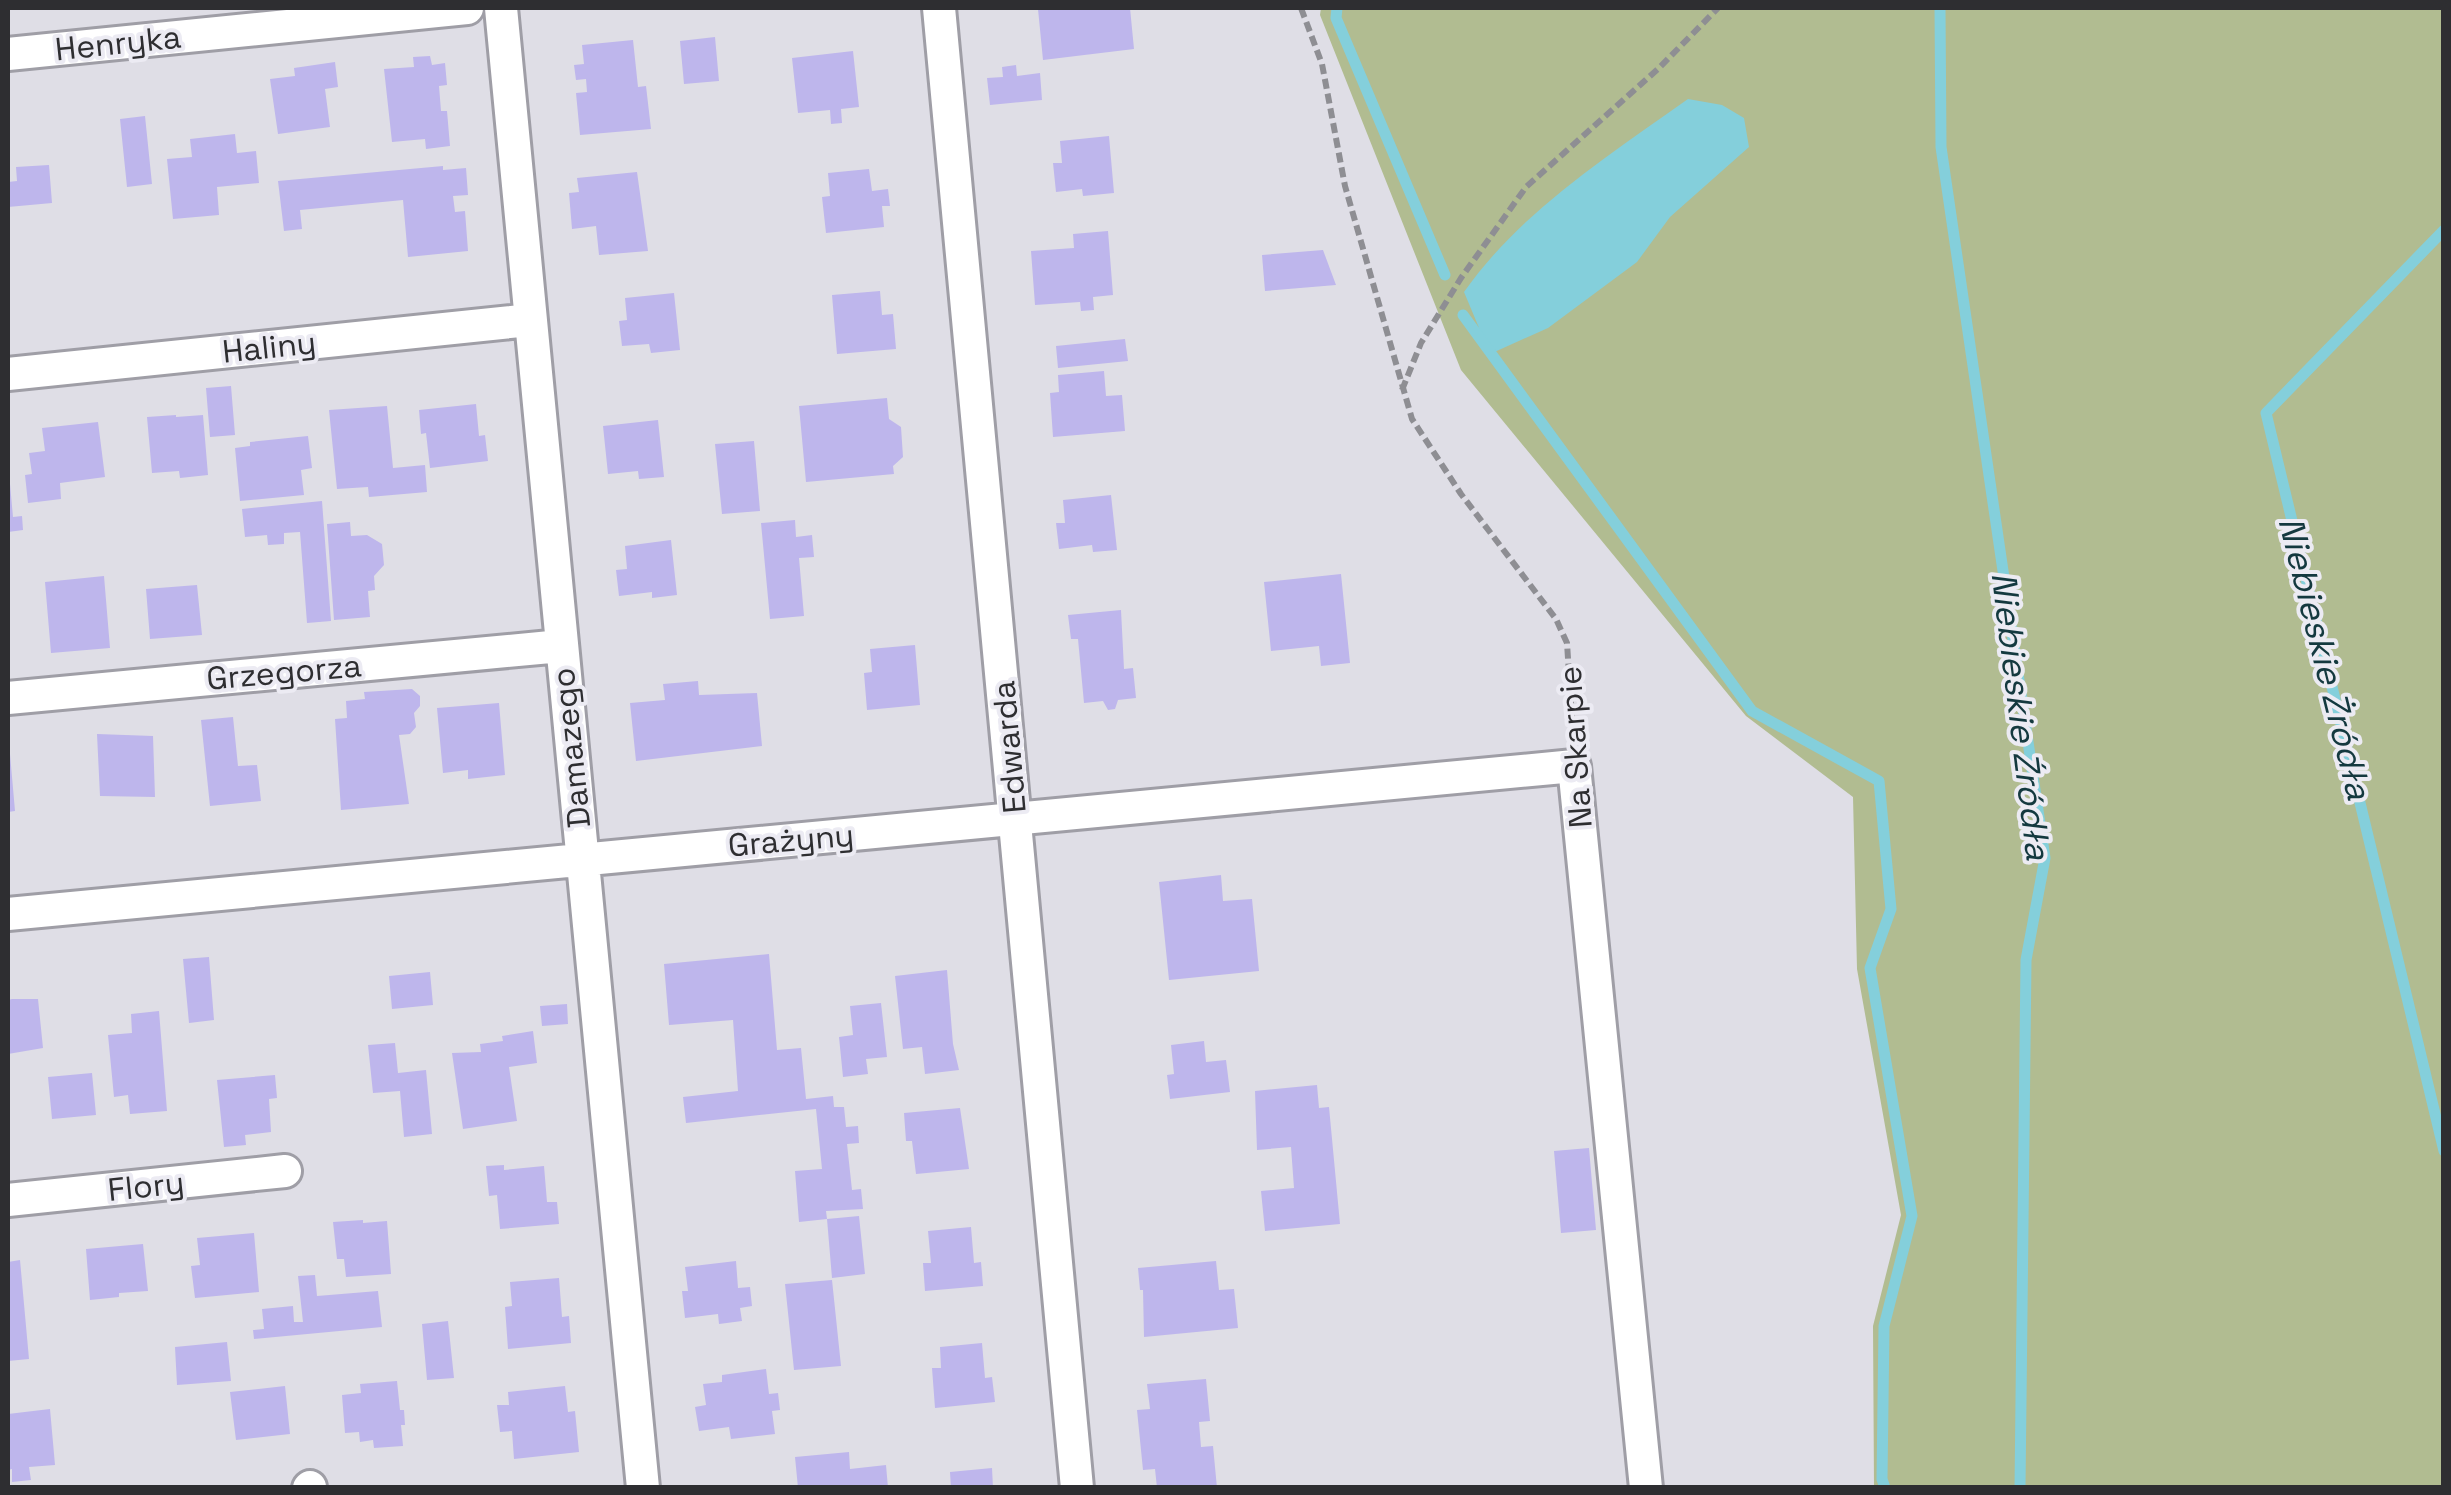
<svg xmlns="http://www.w3.org/2000/svg" width="2451" height="1495" font-family="'Space Grotesk',sans-serif">
  <style>
    .green { fill: #b1bc91 }
    .water { fill: #84cfdb }
    .lines { fill: none; stroke-linecap: round; stroke-linejoin: round }
    .stream { stroke: #84cfdb; stroke-width: 11 }
    .building { fill: #beb6ec }
    .minor-casing { stroke: #9f9ea6; stroke-width: 38 }
    .path { stroke: #8e8e93; stroke-width: 6; stroke-dasharray: 10 5; stroke-linecap: butt }
    .minor { stroke: #fff; stroke-width: 32 }
    .labels { text-anchor: middle; stroke-width: 8; stroke-linejoin: round; paint-order: stroke }
    .street-label { font-size: 32px; fill: #2e2e31; stroke: #ecebf3 }
    .water-label { font-size: 35px; font-style: italic; fill: #14393f; stroke: #ecebf3 }
  </style>
  <rect width="100%" height="100%" fill="#dfdee6"/>
  <!-- green -->
  <path class="green" d="M1321 8H2443V1487H1874L1873 1326 1901 1215 1857 969 1853 797 1746 716 1461 370 1320 15Z"/>
  <!-- water -->
  <path class="water" d="M1688 99 1722 105 1744 118 1749 147 1670 217 1637 262 1548 328 1490 354 1464 292C1521 211 1608 156 1688 99Z"/>
  <g class="lines">
    <!-- stream -->
    <path class="stream" d="M1337 8 1336 18 1445 275
      M1940 8 1941 147 2045 858 2026 960 2020 1488
      M2444 230 2266 413 2444 1151
      M1463 315 1752 711 1879 781 1891 909 1870 968 1912 1216 1884 1326 1882 1479 1885 1488"/>
  </g>
  <!-- building -->
  <path class="building" d="M1130 8 1134 49 1043 60 1038 9Z
    M715 37 719 81 684 84 680 41Z
    M633 40 638 87 646 86 651 129 580 135 576 93 587 92 586 79 576 80 574 65 584 64 582 45Z
    M853 51 859 107 841 109 842 123 831 124 830 110 798 113 792 58Z
    M430 56 432 65 445 63 447 85 439 86 441 111H447L450 146 426 149 425 139 392 142 384 69 414 67 413 57Z
    M335 62 338 87 325 89 330 127 278 134 270 79 295 76 294 68Z
    M1016 65 1017 76 1040 73 1042 100 990 105 987 78 1003 77 1002 67Z
    M145 116 152 184 127 187 120 119Z
    M235 134 237 153 256 151 259 183 217 187 219 215 173 219 167 159 192 157 190 139Z
    M1109 136 1114 193 1083 196 1082 189 1056 192 1053 163H1062L1060 141Z
    M49 165 52 203 8 207V182L17 181 16 167Z
    M443 166V170L466 168 468 195 453 196 455 212 465 211 468 251 408 257 403 200 300 210 302 229 284 231 278 181Z
    M869 169 872 191 888 189 890 206H882L884 227 826 233 822 197 830 196 828 173Z
    M637 172 648 251 599 255 596 226 572 229 569 193 579 192 577 178Z
    M1108 231 1113 295 1093 297 1094 310 1081 311 1080 302 1035 305 1031 251 1074 248 1073 234Z
    M1323 250 1336 285 1265 291 1262 255Z
    M880 291 882 315 893 314 896 349 837 354 832 295Z
    M674 293 680 350 651 353 649 344 622 346 619 321 627 320 625 298Z
    M1125 339 1128 361 1058 368 1056 346Z
    M1104 371 1106 396 1122 395 1125 431 1053 437 1050 393 1059 392 1058 375Z
    M231 386 235 435 210 437 206 388Z
    M887 398 889 419 901 427 903 457 893 466 894 474 806 482 799 406Z
    M476 404 479 436 485 435 488 461 430 468 426 433 421 434 419 410Z
    M387 406 393 468 425 465 427 492 369 497 368 487 337 489 329 410Z
    M176 415V417L203 415 208 475 180 478 179 471 152 473 147 417Z
    M658 420 664 477 639 479 638 471 608 474 603 426Z
    M98 422 105 477 60 483 61 499 28 503 25 475 32 474 29 453 45 451 42 428Z
    M308 436 312 468 301 470 304 495 240 501 235 448 250 446V442Z
    M754 441 760 511 722 514 715 444Z
    M8 484H10L13 517 22 516 23 530 8 532Z
    M1111 495 1117 550 1093 552 1092 545 1059 549 1056 523H1065L1063 500Z
    M322 501 331 621 307 623 300 532 284 533V544L268 545 267 535 245 537 242 509Z
    M795 520 796 537 812 535 814 557 799 558 804 616 770 619 761 523Z
    M350 522 351 536 367 535 382 544 384 565 374 576 375 590 368 591 370 617 334 620 327 524Z
    M671 540 677 595 652 598V592L619 596 616 570 627 569 625 546Z
    M1341 574 1350 663 1321 666 1319 646 1271 651 1264 582Z
    M104 576 110 648 51 653 45 582Z
    M197 585 202 635 150 639 146 589Z
    M1121 610 1124 669 1133 668 1136 698 1118 700 1115 709 1108 710 1103 701 1084 703 1078 639H1071L1068 615Z
    M915 645 920 705 867 710 864 673 872 672 870 649Z
    M698 681 699 695 757 693 762 746 636 761 630 703 665 700 663 684Z
    M412 689 420 696V706L414 713 416 727 410 734 399 735 409 804 341 810 335 719 347 718 346 701 365 699 364 692Z
    M499 703 505 775 468 779V770L443 773 437 708Z
    M233 717 238 766 257 765 261 801 210 806 201 720Z
    M97 734 153 736 155 797 100 796Z
    M10 754 15 811 8 812V755Z
    M1221 875 1223 901 1252 899 1259 971 1169 980 1159 882Z
    M769 954 777 1050 801 1048 806 1099 833 1096 834 1107H844L846 1127 858 1126 859 1143 847 1144 852 1190 861 1189 863 1209 826 1211 827 1219 799 1222 795 1171 822 1169 816 1109 686 1123 683 1097 738 1091 733 1020 669 1025 664 964Z
    M209 957 214 1020 189 1023 183 959Z
    M947 970 953 1044 959 1070 925 1074 922 1047 903 1049 895 976Z
    M430 972 433 1005 392 1009 389 976Z
    M12 999H38L43 1048 8 1054V1000Z
    M881 1003 887 1057 866 1059 868 1074 843 1077 839 1037 853 1035 850 1006Z
    M567 1004 568 1024 542 1026 540 1006Z
    M159 1011 167 1111 130 1114 128 1095 114 1097 108 1035 132 1033 131 1014Z
    M533 1031 537 1063 509 1067 517 1121 463 1129 452 1053 481 1052 480 1044 503 1041 502 1036Z
    M1204 1041 1206 1062 1226 1060 1230 1092 1170 1099 1167 1075 1174 1074 1171 1045Z
    M395 1043 398 1073 426 1070 432 1134 404 1137 400 1091 373 1093 368 1045Z
    M92 1073 96 1115 52 1119 48 1077Z
    M275 1075 277 1098 269 1099 271 1132 245 1135 246 1145 224 1147 217 1080Z
    M1317 1085 1319 1108 1329 1107 1340 1224 1265 1231 1261 1191 1294 1188 1291 1147 1257 1150 1255 1091Z
    M960 1108 969 1169 916 1174 912 1141H906L904 1113Z
    M1589 1148 1596 1230 1561 1233 1554 1151Z
    M504 1165V1170L544 1166 547 1202H557L559 1224 500 1229 497 1195 489 1196 486 1166Z
    M859 1216 865 1274 832 1278 827 1219Z
    M363 1220V1223L387 1221 391 1274 346 1277 344 1259H337L333 1222Z
    M971 1227 974 1263 981 1262 983 1286 925 1291 923 1263H931L928 1231Z
    M254 1233 259 1292 195 1298 191 1266 200 1265 197 1238Z
    M143 1244 148 1291 119 1293V1297L90 1300 86 1249Z
    M20 1260 29 1359 8 1361V1262Z
    M736 1261 738 1288 750 1287 752 1306 740 1308 742 1321 719 1324 718 1314 685 1318 682 1291H688L685 1267Z
    M1216 1261 1219 1290 1234 1289 1238 1328 1144 1337 1143 1290H1140L1138 1268Z
    M315 1275 317 1296 378 1291 382 1327 254 1339 253 1330 264 1329 262 1309 293 1306 294 1322H303L298 1276Z
    M559 1278 562 1317 569 1316 571 1343 508 1349 505 1307 512 1306 510 1282Z
    M832 1280 841 1366 794 1370 785 1284Z
    M448 1321 454 1378 427 1380 422 1324Z
    M227 1342 231 1381 177 1385 175 1347Z
    M982 1343 985 1378 992 1377 995 1402 935 1408 932 1368H941L940 1347Z
    M766 1369 769 1394 778 1393 780 1410 772 1411 775 1434 731 1439 729 1427 699 1431 695 1407 706 1405 703 1384 722 1382V1375Z
    M1206 1379 1210 1421 1199 1422 1201 1447 1213 1446 1217 1488H1157L1155 1469 1143 1470 1137 1410 1150 1409 1147 1384Z
    M397 1381 400 1410H404L405 1425H401L403 1446 374 1448 373 1440 360 1442 359 1432 345 1433 342 1395 361 1393 360 1384Z
    M285 1386 290 1434 236 1440 230 1392Z
    M565 1386 568 1412 575 1411 579 1452 514 1459 512 1431 500 1432 497 1405H509L508 1392Z
    M50 1409 55 1465 29 1467 31 1480 12 1482V1469L8 1470V1414Z
    M849 1452 850 1469 886 1465 888 1488H798L795 1457Z
    M992 1468 993 1488H951L950 1472Z"/>
  <g class="lines">
    <defs>
      <path id="minor" d="M501 8 643 1488
        M939 8 1077 1488
        M8 54 467 8
        M8 374 530 320
        M8 698 561 646
        M8 914 1574 766 1646 1488
        M8 1200 285 1171
        M309 1488 310 1487"/>
    </defs>
    <!-- minor casing -->
    <use href="#minor" class="minor-casing"/>
    <!-- path -->
    <path class="path" d="M1301 8 1322 64 1345 186 1412 419 1461 494 1556 619 1567 643 1573 735
      M1402 390 1421 343 1461 278 1526 187 1658 69 1718 8"/>
    <!-- minor -->
    <use href="#minor" class="minor"/>
  </g>
  <g class="labels">
    <!-- street labels -->
    <g class="street-label">
      <text transform="translate(118 43) rotate(-6)" y="11">Henryka</text>
      <text transform="translate(269 347) rotate(-6)" y="11">Haliny</text>
      <text transform="translate(284 672) rotate(-5)" y="11">Grzegorza</text>
      <text transform="translate(1009 747) rotate(-95)" y="11">Edwarda</text>
      <text transform="translate(1575 747) rotate(-94)" y="11">Na Skarpie</text>
      <text transform="translate(571 748) rotate(-96)" y="11">Damazego</text>
      <text transform="translate(791 840) rotate(-5)" y="11">Grażyny</text>
      <text transform="translate(146 1186) rotate(-6)" y="11">Flory</text>
    </g>
    <!-- water labels -->
    <g class="water-label">
      <text transform="translate(2325 658) rotate(76)" y="12">Niebieskie Żródła</text>
      <text transform="translate(2021 716) rotate(83)" y="12">Niebieskie Źródła</text>
    </g>
  </g>
  <!-- border -->
  <rect width="2451" height="1495" fill="none" stroke="#2e2e31" stroke-width="20"/>
</svg>
